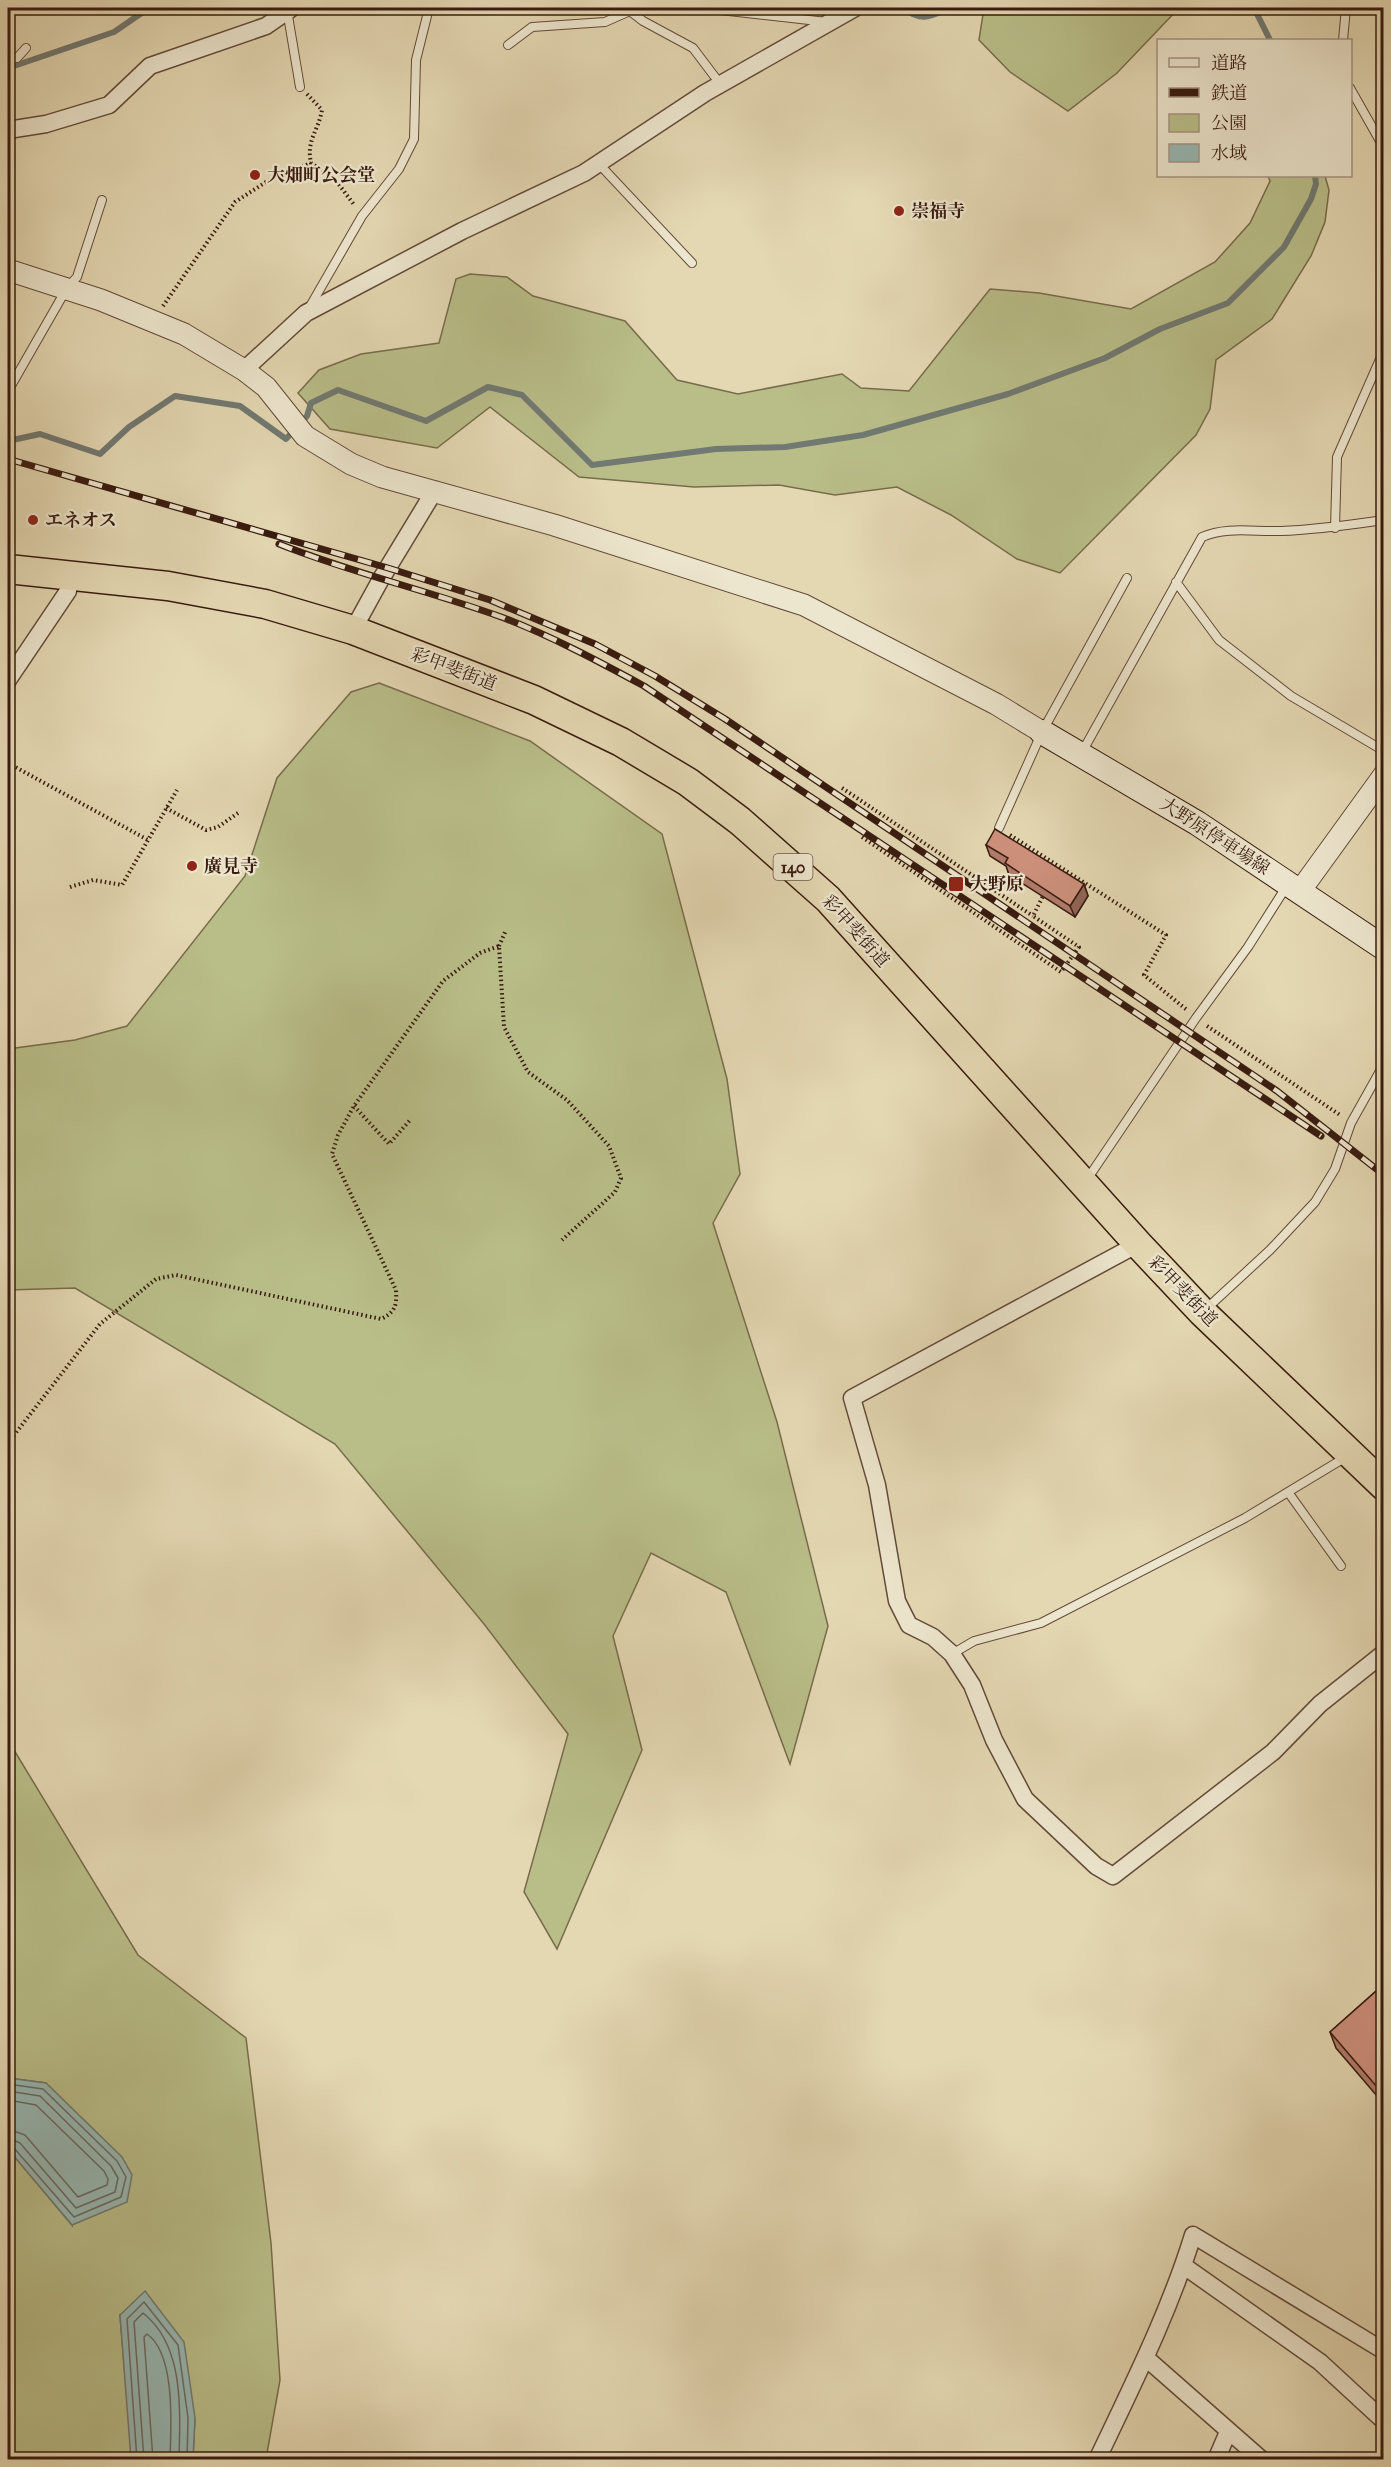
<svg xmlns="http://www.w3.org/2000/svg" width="1391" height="2467" font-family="'IM FELL Great Primer','Noto Serif JP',serif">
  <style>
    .green { fill: #b9be89; stroke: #786c4c; stroke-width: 1.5 }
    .water { fill: #97b8b4; stroke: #717972; stroke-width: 1.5 }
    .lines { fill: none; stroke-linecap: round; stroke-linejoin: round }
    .shore { stroke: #686a62; stroke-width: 1.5 }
    .stream { stroke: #717972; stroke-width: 6 }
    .service-casing { stroke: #634a38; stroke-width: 10 }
    .minor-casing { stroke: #634a38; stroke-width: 19 }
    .tertiary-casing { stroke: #634a38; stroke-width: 23 }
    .secondary-casing { stroke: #381b0f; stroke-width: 26 }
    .trunk-casing { stroke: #381b0f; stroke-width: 31 }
    .path { stroke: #381b0f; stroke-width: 4; stroke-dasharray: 1.5 3; stroke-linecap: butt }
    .service { stroke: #ede6ce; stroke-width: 8 }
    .minor { stroke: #ede6ce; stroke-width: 16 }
    .tertiary { stroke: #ede6ce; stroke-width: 21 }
    .secondary { stroke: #ede6ce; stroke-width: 24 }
    .trunk { stroke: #e4d8b3; stroke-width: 28 }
    .rail-casing { stroke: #381b0f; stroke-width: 7 }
    .rail { stroke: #ede6ce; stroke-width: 4.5; stroke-dasharray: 14; stroke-linecap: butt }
    .wall { fill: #b07c6b; stroke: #381b0f; stroke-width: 1.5 }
    .shaded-wall { fill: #906557; stroke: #381b0f; stroke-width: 1.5 }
    .building { fill: #cd907c; stroke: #381b0f; stroke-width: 1.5 }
    .poi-dot { fill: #8f2418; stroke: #ede6ce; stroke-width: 2 }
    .labels { text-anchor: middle; stroke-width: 4.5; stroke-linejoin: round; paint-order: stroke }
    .shield { fill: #ede6ce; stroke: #6e5848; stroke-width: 1.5 }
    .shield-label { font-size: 16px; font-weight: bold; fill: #381b0f }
    .poi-label { font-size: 18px; font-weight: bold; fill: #381b0f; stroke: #ede6ce; text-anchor: start }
    .street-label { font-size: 18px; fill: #381b0f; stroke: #ede6ce }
  </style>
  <rect width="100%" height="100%" fill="#e4d8b3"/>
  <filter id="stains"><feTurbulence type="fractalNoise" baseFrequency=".00333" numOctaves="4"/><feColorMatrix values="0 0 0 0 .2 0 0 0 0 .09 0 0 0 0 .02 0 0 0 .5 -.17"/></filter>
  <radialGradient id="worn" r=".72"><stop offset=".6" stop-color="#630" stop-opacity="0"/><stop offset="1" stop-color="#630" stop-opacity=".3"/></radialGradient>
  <!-- green -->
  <path class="green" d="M984 8H1179L1117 73 1068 111 1010 72 979 40Z
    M1268 176H1325L1329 190 1325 222 1311 256 1272 319 1216 360 1210 409 1196 435 1060 573 1017 559 951 515 897 487 835 495 779 485 694 487 579 477 490 407 437 448 330 429 298 393 319 370 361 354 439 343 456 279 470 274 507 277 533 296 625 321 677 380 738 394 842 374 861 388 909 391 990 289 1039 293 1131 309 1215 262 1250 223 1270 181Z
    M379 683 530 741 662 834 727 1079 740 1174 713 1223 777 1422 828 1626 790 1764 726 1592 651 1553 613 1636 642 1750 557 1949 524 1892 568 1734 484 1624 335 1444 75 1288 8 1290V1049L75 1040 127 1026 245 876 277 778 351 692Z
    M8 1744 14 1750 138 1955 246 2038 271 2243 280 2380 266 2459H193L195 2418 120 2316 132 2459H8V2149L72 2225 46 2083 8 2078Z"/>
  <!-- water -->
  <path class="water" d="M8 2078 46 2083 122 2157 132 2175 127 2202 72 2225 8 2149Z
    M145 2291 184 2342 195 2418 193 2459H131L120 2315Z"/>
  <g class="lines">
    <!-- shore -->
    <path class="shore" d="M8 2084 43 2089 117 2161 126 2177 121 2197 74 2217 14 2148 8 2146
      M8 2091 40 2096 111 2166 118 2178 115 2192 76 2208 20 2143 8 2138
      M8 2100 36 2105 104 2171 108 2179 107 2185 78 2197 25 2135 8 2129
      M137 2460 127 2319 144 2302 178 2345 188 2418 187 2460
      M144 2460 134 2322 143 2313C185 2346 180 2411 179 2460
      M153 2460 144 2337 147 2334C176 2354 171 2427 170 2460"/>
    <!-- stream -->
    <path class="stream" d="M903 8C922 22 929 17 949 8
      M1254 8 1270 40
      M8 68 114 32 149 8
      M8 441 40 434 100 454 129 427 175 396 240 406 286 439 307 416 311 403 338 390 426 421 488 387 522 395 592 465 716 449 785 447 863 435 1008 394 1105 358 1160 329 1228 303 1284 247 1311 199 1316 184 1315 176"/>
    <defs>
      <path id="service" d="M618 8 630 11 646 8
        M702 8 827 22
        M287 10 300 87
        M1343 40 1346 8
        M508 45 532 27 605 22 630 11 643 21 693 48 721 85
        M8 59 17 58 26 48
        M1350 88 1384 148
        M599 164 692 263
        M308 310 362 216 399 169 414 139 416 60 429 8
        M8 391 67 288 77 277 102 200
        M1335 528 1337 457 1384 350
        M1176 582 1219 640 1291 696 1384 751
        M1081 754 1202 537C1227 526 1254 532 1281 531 1315 530 1349 525 1384 520
        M999 828 1042 732 1127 578
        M1086 1181 1196 1018 1248 947 1288 884
        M1205 1310 1270 1250 1315 1202 1335 1169 1351 1123 1384 1064
        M1288 1492 1341 1566
        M952 1654 974 1641 1041 1623 1245 1518 1346 1457"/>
      <path id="minor" d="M8 130 46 124 109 105 150 66 266 26 292 8
        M244 370 306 313 462 231 584 173 705 93 855 8
        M353 630 381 579 435 490
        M8 680 68 591 69 574
        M1138 1244 852 1398 877 1485 897 1601 909 1625 933 1637 952 1654 972 1685 994 1740 1025 1799 1096 1866 1113 1876 1273 1752 1320 1704 1384 1653
        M1184 2266 1320 2362 1384 2421
        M1146 2358 1262 2460
        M1097 2460C1132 2386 1169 2313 1193 2235L1384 2351
        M1216 2460 1228 2432"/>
      <path id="tertiary" d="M8 270 101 300 184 334 244 370 266 387 305 436 351 464 382 477 554 525 804 605 996 704 1042 732
        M1300 891 1384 775"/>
      <path id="secondary" d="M1042 732 1197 823 1384 948"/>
      <path id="trunk" d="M8 569 168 586 265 604 353 630 534 700 621 742 688 782 740 821 828 899 1138 1244 1202 1312 1384 1486"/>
    </defs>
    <!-- service casing -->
    <use href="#service" class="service-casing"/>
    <!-- minor casing -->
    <use href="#minor" class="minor-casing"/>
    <!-- tertiary casing -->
    <use href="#tertiary" class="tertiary-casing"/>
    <!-- secondary casing -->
    <use href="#secondary" class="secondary-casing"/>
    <!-- trunk casing -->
    <use href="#trunk" class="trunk-casing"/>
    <!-- path -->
    <path class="path" d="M307 94 322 110C318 132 306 140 311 163L334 178 355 206
      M163 306 235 202 266 182 311 163
      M8 763 148 840
      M842 788 1033 916
      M166 808 206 830 218 827 238 813
      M1010 835 1166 935 1144 975 1187 1010
      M862 837 1061 972 1079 947 1033 916 1043 896
      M70 887 93 880 122 885 177 790
      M499 946 506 930
      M1207 1026 1340 1115
      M354 1106 389 1144 411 1119
      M8 1443 100 1324 156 1279 176 1275 381 1319C395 1312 397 1306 396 1290L332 1154 338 1135 354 1106 443 981 480 953 499 946 504 1027 528 1072 567 1100 609 1146 621 1178 615 1192 562 1240"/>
    <!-- service -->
    <use href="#service" class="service"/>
    <!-- minor -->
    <use href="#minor" class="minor"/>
    <!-- tertiary -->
    <use href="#tertiary" class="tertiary"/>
    <!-- secondary -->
    <use href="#secondary" class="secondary"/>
    <!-- trunk -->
    <use href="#trunk" class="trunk"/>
    <defs>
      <path id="rail" d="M8 459 388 568 490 600 595 644 655 676 725 719 1277 1091 1384 1175
        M279 544C352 573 430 591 504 618 553 637 598 661 644 686L1321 1136"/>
    </defs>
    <!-- rail casing -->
    <use href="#rail" class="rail-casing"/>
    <!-- rail -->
    <use href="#rail" class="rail"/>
  </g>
  <!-- wall -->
  <path class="wall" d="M986 845 1084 884 1088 896 1075 917 1009 875 1006 866 990 856Z
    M1383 1985V2103L1336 2048 1330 2032Z"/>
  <!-- shaded-wall -->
  <path class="shaded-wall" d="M1084 884 1088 896 1075 917 1070 906Z"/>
  <!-- building -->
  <path class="building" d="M995 829 1084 884 1070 906 1005 863 1008 858 986 845Z
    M1383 1985V2094L1330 2032Z"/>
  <!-- markers -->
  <g class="poi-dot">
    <circle cx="255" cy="175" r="6"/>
    <circle cx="899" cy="211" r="6"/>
    <circle cx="33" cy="520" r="6"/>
    <circle cx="192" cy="866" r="6"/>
    <rect x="948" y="876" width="16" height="16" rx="3"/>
  </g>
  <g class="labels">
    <!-- shield labels -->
    <rect class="shield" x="773.5" y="854" width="39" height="26" rx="4.5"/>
    <g class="shield-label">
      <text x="793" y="873">140</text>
    </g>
    <!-- poi labels -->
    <g class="poi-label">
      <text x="267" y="181">大畑町公会堂</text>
      <text x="911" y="217">崇福寺</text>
      <text x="45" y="526">エネオス</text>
      <text x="204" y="872">廣見寺</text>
      <text x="970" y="890">大野原</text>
    </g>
    <!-- street labels -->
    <g class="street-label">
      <text transform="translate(454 669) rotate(21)" y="6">彩甲斐街道</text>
      <text transform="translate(1215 836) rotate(33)" y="6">大野原停車場線</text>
      <text transform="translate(856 931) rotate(48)" y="6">彩甲斐街道</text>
      <text transform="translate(1183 1291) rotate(46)" y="6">彩甲斐街道</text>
    </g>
  </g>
  <!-- margin -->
  <rect width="1391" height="2467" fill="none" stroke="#e4d8b3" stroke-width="30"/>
  <rect x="9" y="9" width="1373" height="2449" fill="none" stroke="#381b0f" stroke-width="3"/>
  <rect x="15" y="15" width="1361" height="2437" fill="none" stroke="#381b0f" stroke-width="1.5"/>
  <!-- legend -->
  <rect x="1157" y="39" width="195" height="138" fill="#ede6ce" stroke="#a59582" stroke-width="1.5"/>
  <rect x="1169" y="58" width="30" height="9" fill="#ede6ce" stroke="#a59582" stroke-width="1.5"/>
  <text x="1211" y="69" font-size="18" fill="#381b0f">道路</text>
  <rect x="1169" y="88" width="30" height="9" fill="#381b0f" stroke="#a59582" stroke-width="1.5"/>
  <text x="1211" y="99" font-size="18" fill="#381b0f">鉄道</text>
  <rect x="1169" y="114" width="30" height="18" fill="#b9be89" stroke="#a59582" stroke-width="1.5"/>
  <text x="1211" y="129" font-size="18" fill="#381b0f">公園</text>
  <rect x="1169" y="144" width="30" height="18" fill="#97b8b4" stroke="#a59582" stroke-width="1.5"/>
  <text x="1211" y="159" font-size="18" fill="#381b0f">水域</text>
  <rect width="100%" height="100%" filter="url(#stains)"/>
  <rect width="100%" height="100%" fill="url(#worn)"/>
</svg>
